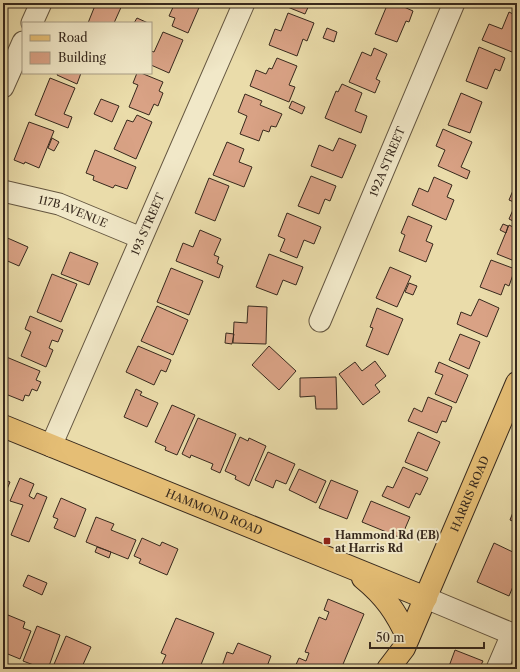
<svg xmlns="http://www.w3.org/2000/svg" width="520" height="672" font-family="'Libre Caslon Text',serif">
  <style>
    .building { fill: #d9a285; stroke: #37291d }
    .lines { fill: none; stroke-linecap: round; stroke-linejoin: round }
    .minor-casing { stroke: #645640; stroke-width: 23 }
    .major-casing { stroke: #37291d; stroke-width: 24 }
    .minor { stroke: #f1e8c8; stroke-width: 21 }
    .major { stroke: #e5be75; stroke-width: 22 }
    .poi-dot { fill: #8f2418; stroke: #f1e8c8; stroke-width: 1.5 }
    .labels { text-anchor: middle; stroke-width: 4; stroke-linejoin: round; paint-order: stroke }
    .street-label { font-size: 11px; fill: #37291d; stroke: #f1e8c8 }
    .poi-label { font-size: 11px; font-weight: bold; fill: #37291d; stroke: #f1e8c8; text-anchor: start }
  </style>
  <rect width="100%" height="100%" fill="#eadcaa"/>
  <filter id="stains"><feTurbulence type="fractalNoise" baseFrequency=".005" numOctaves="4"/><feColorMatrix values="0 0 0 0 .2 0 0 0 0 .09 0 0 0 0 .02 0 0 0 .5 -.17"/></filter>
  <radialGradient id="worn" r=".72"><stop offset=".6" stop-color="#630" stop-opacity="0"/><stop offset="1" stop-color="#630" stop-opacity=".3"/></radialGradient>
  <!-- building -->
  <path class="building" d="M96 3H123L114 23H88Z
    M175 3H201L188 33 172 26 175 18 169 16Z
    M286 3H310L305 14 285 6Z
    M388 3H395L413 11 409 22 406 21 397 42 375 34Z
    M509 12 517 16V54L482 40 489 24 502 29Z
    M288 13 314 23 307 41 303 39 297 56 269 45 275 29 281 31Z
    M137 18 148 23H134Z
    M327 28 337 32 334 42 323 38Z
    M163 32 183 40 169 73 151 65V51L154 52Z
    M479 47 505 58 500 71 495 69 487 89 466 81Z
    M374 48 387 54 376 79 380 81 375 93 349 82 362 52 371 56Z
    M277 58 297 66 289 85 295 87 289 102 250 86 256 70 266 74 269 68 272 69Z
    M58 73H81L77 84 57 75Z
    M137 73H141L163 82 159 91 163 93 158 106 154 104 149 115 129 107 138 85 133 83Z
    M50 78 75 88 64 114 72 117 68 128 35 115Z
    M342 84 362 93 355 111 367 116 361 133 325 118 336 91 338 92Z
    M461 93 482 102 470 133 448 125Z
    M245 94 262 101 260 105 282 114 276 127 271 126 269 132 263 130 259 141 240 134 247 116 238 112Z
    M101 99 119 106 112 122 94 114Z
    M292 101 305 107 302 114 289 108Z
    M137 115 152 122 136 159 114 149 127 120 133 122Z
    M29 122 54 131 39 168 25 162 24 164 14 160Z
    M443 129 472 142 461 167 470 171 467 179 438 166 445 150 436 146Z
    M52 138 59 142 54 151 48 148Z
    M339 138 356 145 342 178 311 166 319 145 333 151Z
    M227 142 244 149 239 162 252 167 244 187 213 175Z
    M95 150 136 167 127 189 115 185 113 188 93 180 94 176 86 173Z
    M311 176 336 186 330 201 325 199 319 214 298 206Z
    M434 177 452 185 447 197 454 200 446 220 412 205 419 188 428 192Z
    M209 178 229 186 215 221 195 213Z
    M514 188 517 189V223L509 219 516 203 509 200Z
    M287 213 321 227 314 244 304 240 297 258 280 251 285 239 278 236Z
    M408 216 432 226 426 241 433 244 426 262 399 251 405 235 401 233Z
    M503 224 508 226 506 233 500 230Z
    M509 225 517 229V262L497 254Z
    M200 230 221 239 214 255 219 257 217 263 223 266 219 278 176 261 183 243 193 247Z
    M3 236 28 247 19 266 3 259Z
    M70 252 98 263 89 285 61 274Z
    M269 254 303 267 296 285 283 280 277 295 256 287Z
    M491 260 515 269 509 286 505 284 501 295 480 287Z
    M390 267 411 276 397 307 376 298Z
    M171 268 203 281 189 315 157 302Z
    M52 274 77 284 61 322 37 312Z
    M409 283 417 286 413 295 405 292Z
    M479 299 499 308 487 337 457 324 461 312 471 316Z
    M157 306 188 320 173 355 141 341Z
    M248 306 267 307 266 344 233 343 234 322 247 323Z
    M377 308 403 319 388 355 366 346 373 328 370 327Z
    M30 316 63 330 58 342 52 340 49 348 53 350 46 367 21 356 31 332 25 329Z
    M226 333 234 334 232 344 225 343Z
    M460 334 480 342 469 369 449 360Z
    M138 346 171 360 166 372 161 370 154 385 126 372Z
    M269 346 296 371 279 390 252 365Z
    M4 356 40 371 36 380 41 382 37 391 32 389 29 396 25 395 23 401 3 393V359Z
    M375 361 386 376 375 385 380 392 363 405 339 374 355 362 362 371Z
    M439 362 468 375 456 403 435 394 443 375 435 372Z
    M336 377 337 409H316L315 396 300 397V378Z
    M136 389 142 392 140 395 158 403 147 427 124 417Z
    M428 397 452 407 446 422 442 421 437 433 408 421 414 408 422 412Z
    M172 405 195 415 177 455 165 450 166 447 155 442Z
    M198 418 236 434 220 473 211 469 213 464 191 455 190 458 182 454Z
    M418 432 440 442 427 471 405 462Z
    M240 437 248 441 249 438 266 446 249 486 235 479 236 476 225 471Z
    M268 452 295 464 286 484 276 480 273 488 255 480Z
    M403 467 428 478 420 495 416 493 409 508 382 496 387 486 393 488Z
    M299 469 326 481 316 503 289 490Z
    M20 478 34 484 29 496 34 499 37 493 47 497 29 542 11 535 23 505 10 501Z
    M3 479 10 482 3 499Z
    M331 480 358 491 347 519 319 508Z
    M61 498 86 509 75 537 54 528 58 519 53 517Z
    M371 501 410 517 401 538 362 522Z
    M517 502V523L510 520Z
    M96 517 114 524 111 530 136 540 128 559 86 542Z
    M142 538 160 546 162 542 178 549 167 575 139 563 141 559 134 556Z
    M494 543 517 554V577L509 596 477 582Z
    M97 547 111 552 109 558 95 552Z
    M28 575 47 583 42 595 23 586Z
    M328 599 364 614 341 669H294L299 658 306 661 309 653 305 652 319 617 326 620 329 612 324 610Z
    M8 615 25 622 23 628 31 631 20 659 3 652V629Z
    M176 618 214 633 200 667 204 669H167L168 666 162 664 166 655 161 653Z
    M37 626 60 635 48 669H44L23 661Z
    M66 636 91 647 81 669H52Z
    M238 643 271 656 266 669H221L227 652 233 654Z
    M455 650 483 661 479 669H448Z"/>
  <g class="lines">
    <defs>
      <g id="minor">
        <path d="M32 23 41 3"/>
        <path d="M3 87 23 42"/>
        <path id="s1" d="M3 191 59 204 141 238"/>
        <path id="s2" d="M320 321 454 3"/>
        <path id="s3" d="M51 446 244 3"/>
        <path d="M426 598 517 636"/>
        <path d="M497 669 512 634"/>
      </g>
      <g id="major">
        <path id="s4" d="M3 426 426 598"/>
        <path d="M363 578C385 596 396 612 408 638"/>
        <path id="s5" d="M388 669 404 648 517 383"/>
      </g>
    </defs>
    <!-- minor casing -->
    <use href="#minor" class="minor-casing"/>
    <!-- major casing -->
    <use href="#major" class="major-casing"/>
    <!-- minor -->
    <use href="#minor" class="minor"/>
    <!-- major -->
    <use href="#major" class="major"/>
  </g>
  <!-- markers -->
  <rect class="poi-dot" x="323" y="537" width="8" height="8" rx="2"/>
  <g class="labels">
    <!-- street labels -->
    <g class="street-label">
      <text dy="4" stroke="none"><textPath href="#s2" startOffset="173">192A STREET</textPath></text>
      <text dy="4" stroke="none"><textPath href="#s1" startOffset="73">117B AVENUE</textPath></text>
      <text dy="4" stroke="none"><textPath href="#s3" startOffset="242">193 STREET</textPath></text>
      <text dy="4" stroke="none"><textPath href="#s5" startOffset="194">HARRIS ROAD</textPath></text>
      <text dy="4" stroke="none"><textPath href="#s4" startOffset="228">HAMMOND ROAD</textPath></text>
    </g>
    <!-- poi labels -->
    <g class="poi-label">
      <text x="335" y="539">Hammond Rd (EB)<tspan x="335" dy="13">at Harris Rd</tspan></text>
    </g>
  </g>
  <!-- margin -->
  <rect width="520" height="672" fill="none" stroke="#eadcaa" stroke-width="16"/>
  <rect x="4" y="4" width="512" height="664" fill="none" stroke="#37291d" stroke-width="2"/>
  <rect x="8" y="8" width="504" height="656" fill="none" stroke="#37291d"/>
  <!-- legend -->
  <rect x="22" y="22" width="130" height="52" fill="#f1e8c8" stroke="#a79c84"/>
  <rect x="30" y="35" width="20" height="6" fill="#e5be75" stroke="#a79c84"/>
  <text x="58" y="42" font-size="12" fill="#37291d">Road</text>
  <rect x="30" y="52" width="20" height="12" fill="#d9a285" stroke="#a79c84"/>
  <text x="58" y="62" font-size="12" fill="#37291d">Building</text>
  <!-- scale -->
  <path d="M370 642v6h114v-6" fill="none" stroke="#37291d" stroke-width="2"/>
  <text x="376" y="642" font-size="12" fill="#37291d" stroke="#f1e8c8" stroke-width="3" paint-order="stroke">50 m</text>
  <rect width="100%" height="100%" filter="url(#stains)"/>
  <rect width="100%" height="100%" fill="url(#worn)"/>
</svg>
